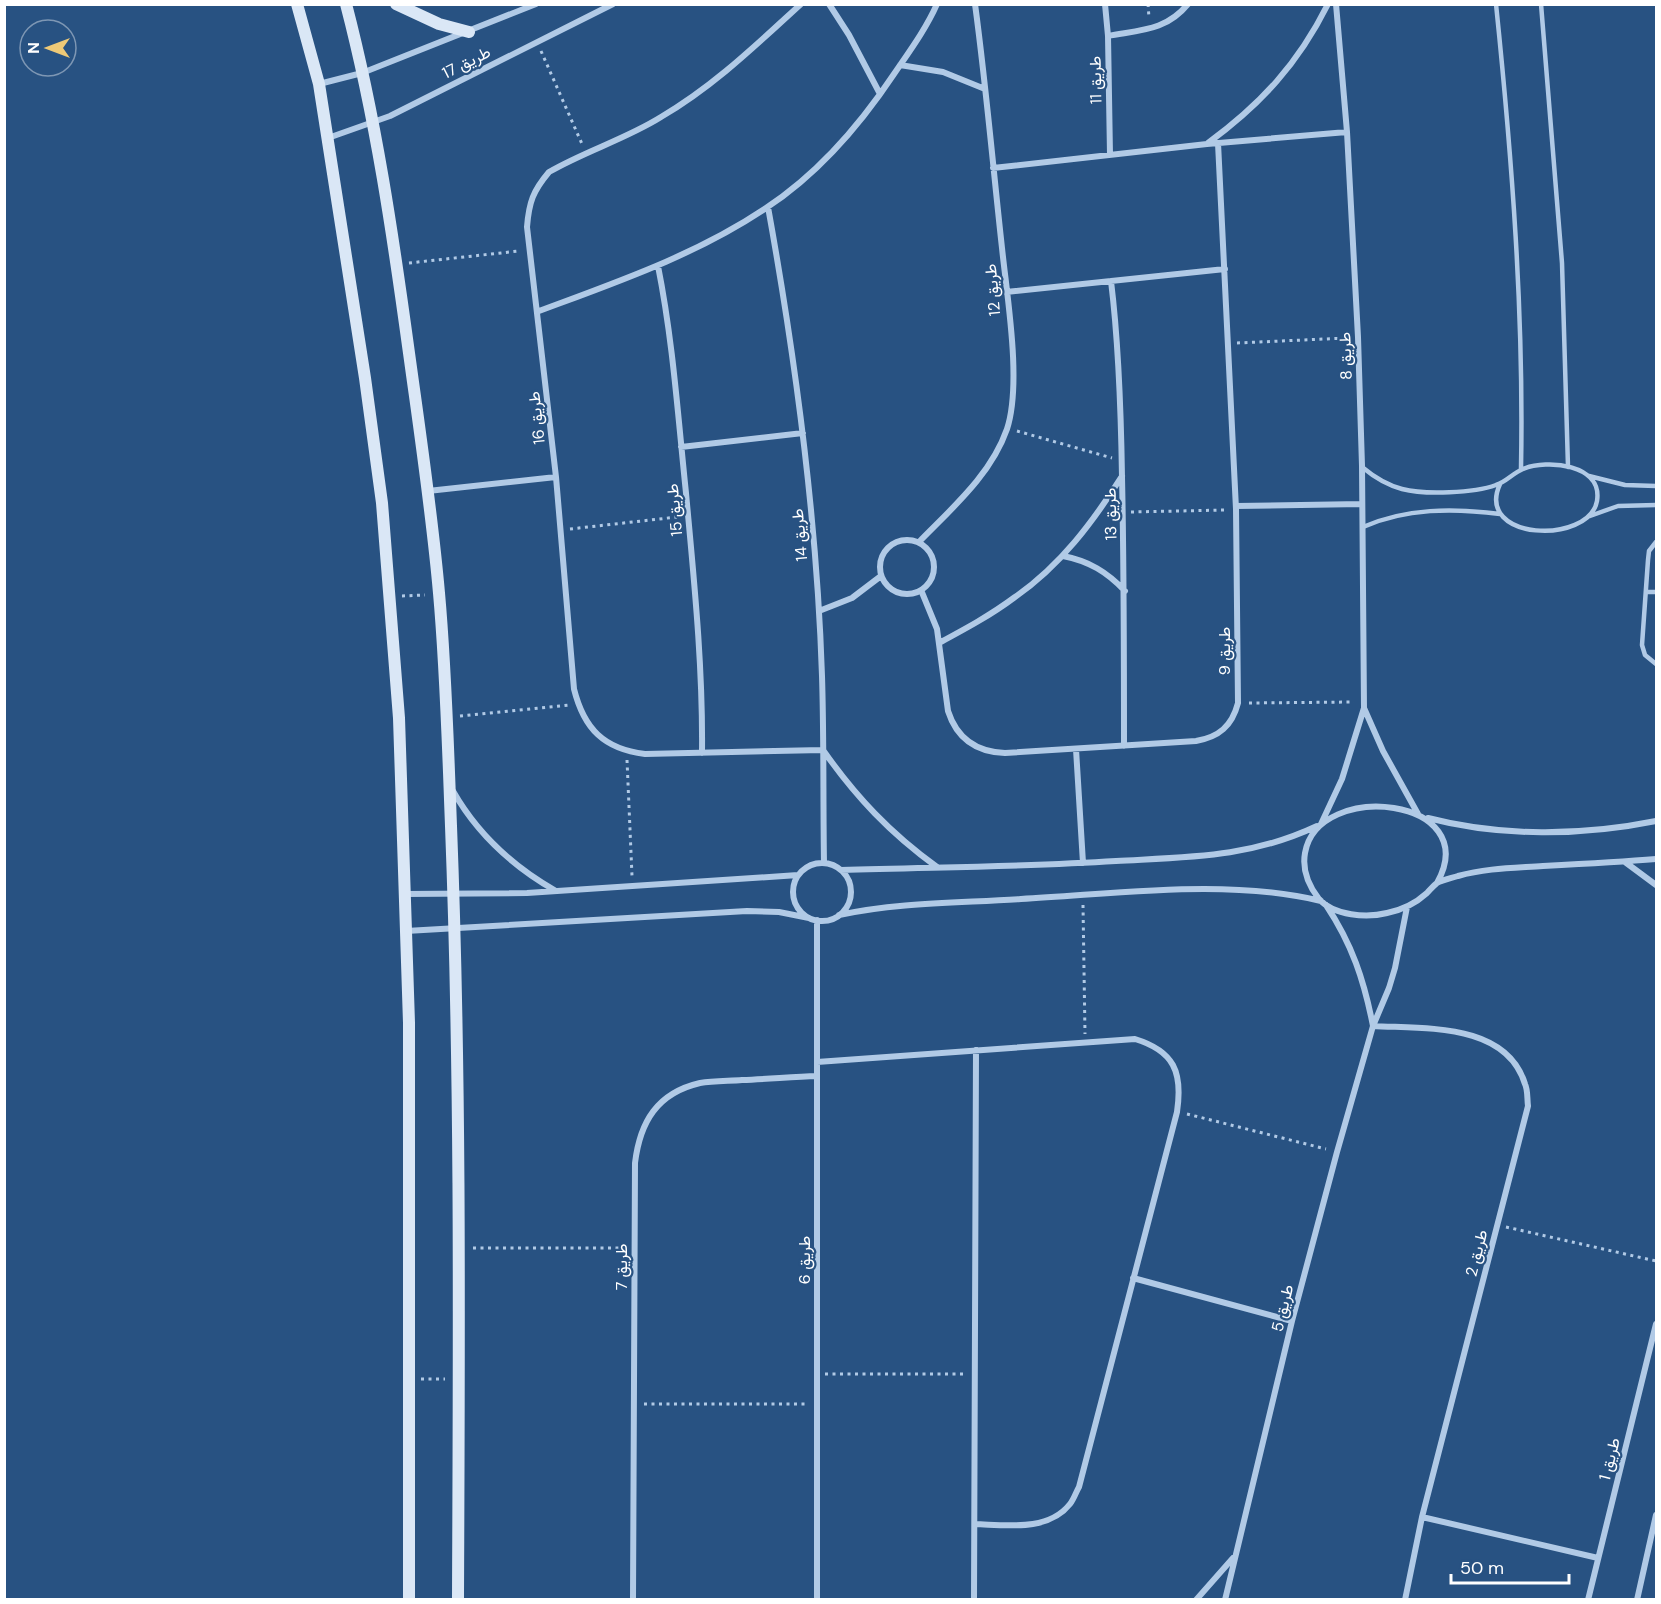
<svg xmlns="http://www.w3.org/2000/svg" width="1661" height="1604" font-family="'DM Sans',Vazirmatn,sans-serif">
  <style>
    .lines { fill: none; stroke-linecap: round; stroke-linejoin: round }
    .path { stroke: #b1cae6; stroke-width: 3; stroke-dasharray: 3 4.5; stroke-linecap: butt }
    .lane { stroke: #b1cae6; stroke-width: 4.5 }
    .street { stroke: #b1cae6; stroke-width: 6 }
    .secondary { stroke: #dae7f6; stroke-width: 12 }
    .labels { text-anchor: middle; stroke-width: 4.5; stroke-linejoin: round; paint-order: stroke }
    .street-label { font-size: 16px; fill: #fff; stroke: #285282 }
  </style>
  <rect width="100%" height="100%" fill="#285282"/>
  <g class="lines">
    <!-- path -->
    <path class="path" d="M1148 4 1149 18
      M541 51 582 144
      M409 263 519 251
      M1237 343 1347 338
      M1017 431 1112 458
      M1131 512 1226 510
      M570 529 677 517
      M402 596 425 595
      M1249 703 1354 702
      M460 716 570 705
      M627 760 632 876
      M1083 905 1085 1034
      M1187 1114 1326 1149
      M1506 1227 1656 1261
      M473 1248H625
      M825 1374H966
      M421 1379H445
      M644 1404H808"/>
    <!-- lane -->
    <path class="lane" d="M1496 4C1512 159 1524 314 1521 469
      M1541 4 1562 263 1568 467
      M1362 467C1374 477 1387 485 1402 489 1425 495 1474 493 1496 485 1506 482 1513 473 1523 469 1547 459 1603 464 1597 501 1589 545 1474 541 1500 484
      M1589 476 1625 485 1656 486
      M1590 516 1618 506 1656 505
      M1363 527C1406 508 1453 508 1500 514
      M1656 542 1649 551 1648 560 1642 645 1645 655 1656 664
      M1646 592H1656"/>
    <!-- street -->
    <path class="street" d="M801 4C756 45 714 86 661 117 626 139 585 151 549 172 533 191 529 202 527 227L556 477 574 689C584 729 604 749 645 754L823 750C856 797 890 833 937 867
      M829 4 849 35 880 94
      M1105 4 1108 36 1110 155
      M1108 36C1140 30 1166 31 1188 4
      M900 65 943 72 985 89
      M319 84 362 73 536 4
      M328 138 390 116 613 4
      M1208 143C1261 104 1298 64 1328 4
      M993 168 1207 144 1347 132
      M768 207C796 362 817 519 822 676 824 738 823 801 824 863
      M658 266C673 341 678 417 686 493 694 580 703 666 702 753
      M1111 281C1119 346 1121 411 1122 477 1124 567 1124 656 1124 746
      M1006 292 1225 269
      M539 311C617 282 696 255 766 208 818 174 860 125 894 74 909 52 926 29 937 4
      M681 447 803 433
      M428 491 556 477
      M1236 506 1362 504
      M880 567a27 27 0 1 1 54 0a27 27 0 1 1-54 0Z
      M919 542C952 508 991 475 1007 429 1022 383 1007 297 1002 248 993 167 986 85 975 4
      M1063 556C1089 561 1107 572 1125 591
      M921 590 937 629 948 711C957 739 976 752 1005 753L1196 741C1219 737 1232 726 1238 703L1236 509 1218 143
      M819 611 852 598 881 576
      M939 643C965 629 991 615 1015 597 1060 566 1093 522 1122 476
      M1364 708 1383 751 1418 814
      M1076 749 1083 863
      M453 791C478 835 512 866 556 891
      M1428 818C1501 837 1582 836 1656 821
      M1321 824 1342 779 1364 708 1362 466 1358 337 1347 132 1336 4
      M1625 862 1656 885
      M793 892a29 29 0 1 1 58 0a29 29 0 1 1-58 0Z
      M841 870C933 867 1024 867 1116 861 1189 857 1249 858 1317 826
      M1437 883C1485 797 1318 779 1305 853 1302 870 1308 885 1319 899 1334 916 1367 918 1387 913 1402 910 1416 903 1427 893 1430 890 1433 886 1437 883 1442 880 1452 878 1458 876 1486 868 1515 868 1543 866 1581 864 1619 862 1656 859
      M405 894 527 893 798 875
      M1326 905C1352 944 1364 980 1373 1026
      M839 915C898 902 961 903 1021 899 1118 894 1226 878 1321 901
      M817 920V1600
      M406 931 747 911 779 912 809 918
      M1373 1026C1424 1029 1506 1022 1525 1084 1528 1090 1527 1099 1528 1106L1422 1517 1405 1600
      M817 1062 1135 1039C1174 1051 1183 1072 1177 1112L1079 1487C1076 1492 1074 1499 1070 1504 1048 1532 1006 1525 975 1524
      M1133 1278 1292 1321
      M1422 1517 1598 1558
      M633 1600 635 1163C640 1122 657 1093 700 1083 713 1081 729 1081 742 1080 767 1079 792 1077 817 1076
      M974 1600 976 1050
      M1196 1600 1233 1558
      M1225 1600 1292 1321 1337 1152 1373 1026 1389 988 1395 968 1407 907
      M1588 1600 1656 1324
      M1637 1600 1656 1515"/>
    <!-- secondary -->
    <path class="secondary" d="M297 4 319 84 365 378 382 503 399 718 409 1023V1600
      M346 4C376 119 393 236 409 353 420 433 432 513 439 593 446 671 448 748 451 826 461 1084 459 1342 458 1600
      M396 4 439 24 469 32"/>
  </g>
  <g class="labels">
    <!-- street labels -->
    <g class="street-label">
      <text transform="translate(466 62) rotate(-27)" y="6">طريق 17</text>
      <text transform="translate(1095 80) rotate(-91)" y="6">طريق 11</text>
      <text transform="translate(992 290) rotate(-95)" y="6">طريق 12</text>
      <text transform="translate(1345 356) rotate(-92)" y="6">طريق 8</text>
      <text transform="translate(536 418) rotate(-96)" y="6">طريق 16</text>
      <text transform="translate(674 510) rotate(-95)" y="6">طريق 15</text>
      <text transform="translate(1110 514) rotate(-91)" y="6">طريق 13</text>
      <text transform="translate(799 535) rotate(-95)" y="6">طريق 14</text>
      <text transform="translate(1224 651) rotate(-90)" y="6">طريق 9</text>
      <text transform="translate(1476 1253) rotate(-76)" y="6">طريق 2</text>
      <text transform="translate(804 1260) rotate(-90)" y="6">طريق 6</text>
      <text transform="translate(621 1267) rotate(-90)" y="6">طريق 7</text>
      <text transform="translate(1282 1308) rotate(-76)" y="6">طريق 5</text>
      <text transform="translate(1609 1459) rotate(-76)" y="6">طريق 1</text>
    </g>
  </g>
  <!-- border -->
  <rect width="1661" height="1604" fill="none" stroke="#ffffff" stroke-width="12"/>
  <!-- north arrow -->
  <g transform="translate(48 48) rotate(270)"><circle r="28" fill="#285282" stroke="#7e97b4" stroke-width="1.5"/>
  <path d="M0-4.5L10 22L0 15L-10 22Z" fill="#eec977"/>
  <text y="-9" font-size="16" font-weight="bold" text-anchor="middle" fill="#ffffff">N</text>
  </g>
  <!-- scale -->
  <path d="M1451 1574v9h118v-9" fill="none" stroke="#ffffff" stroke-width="3"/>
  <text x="1460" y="1574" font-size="18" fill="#ffffff" stroke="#285282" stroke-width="4.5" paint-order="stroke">50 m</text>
</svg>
